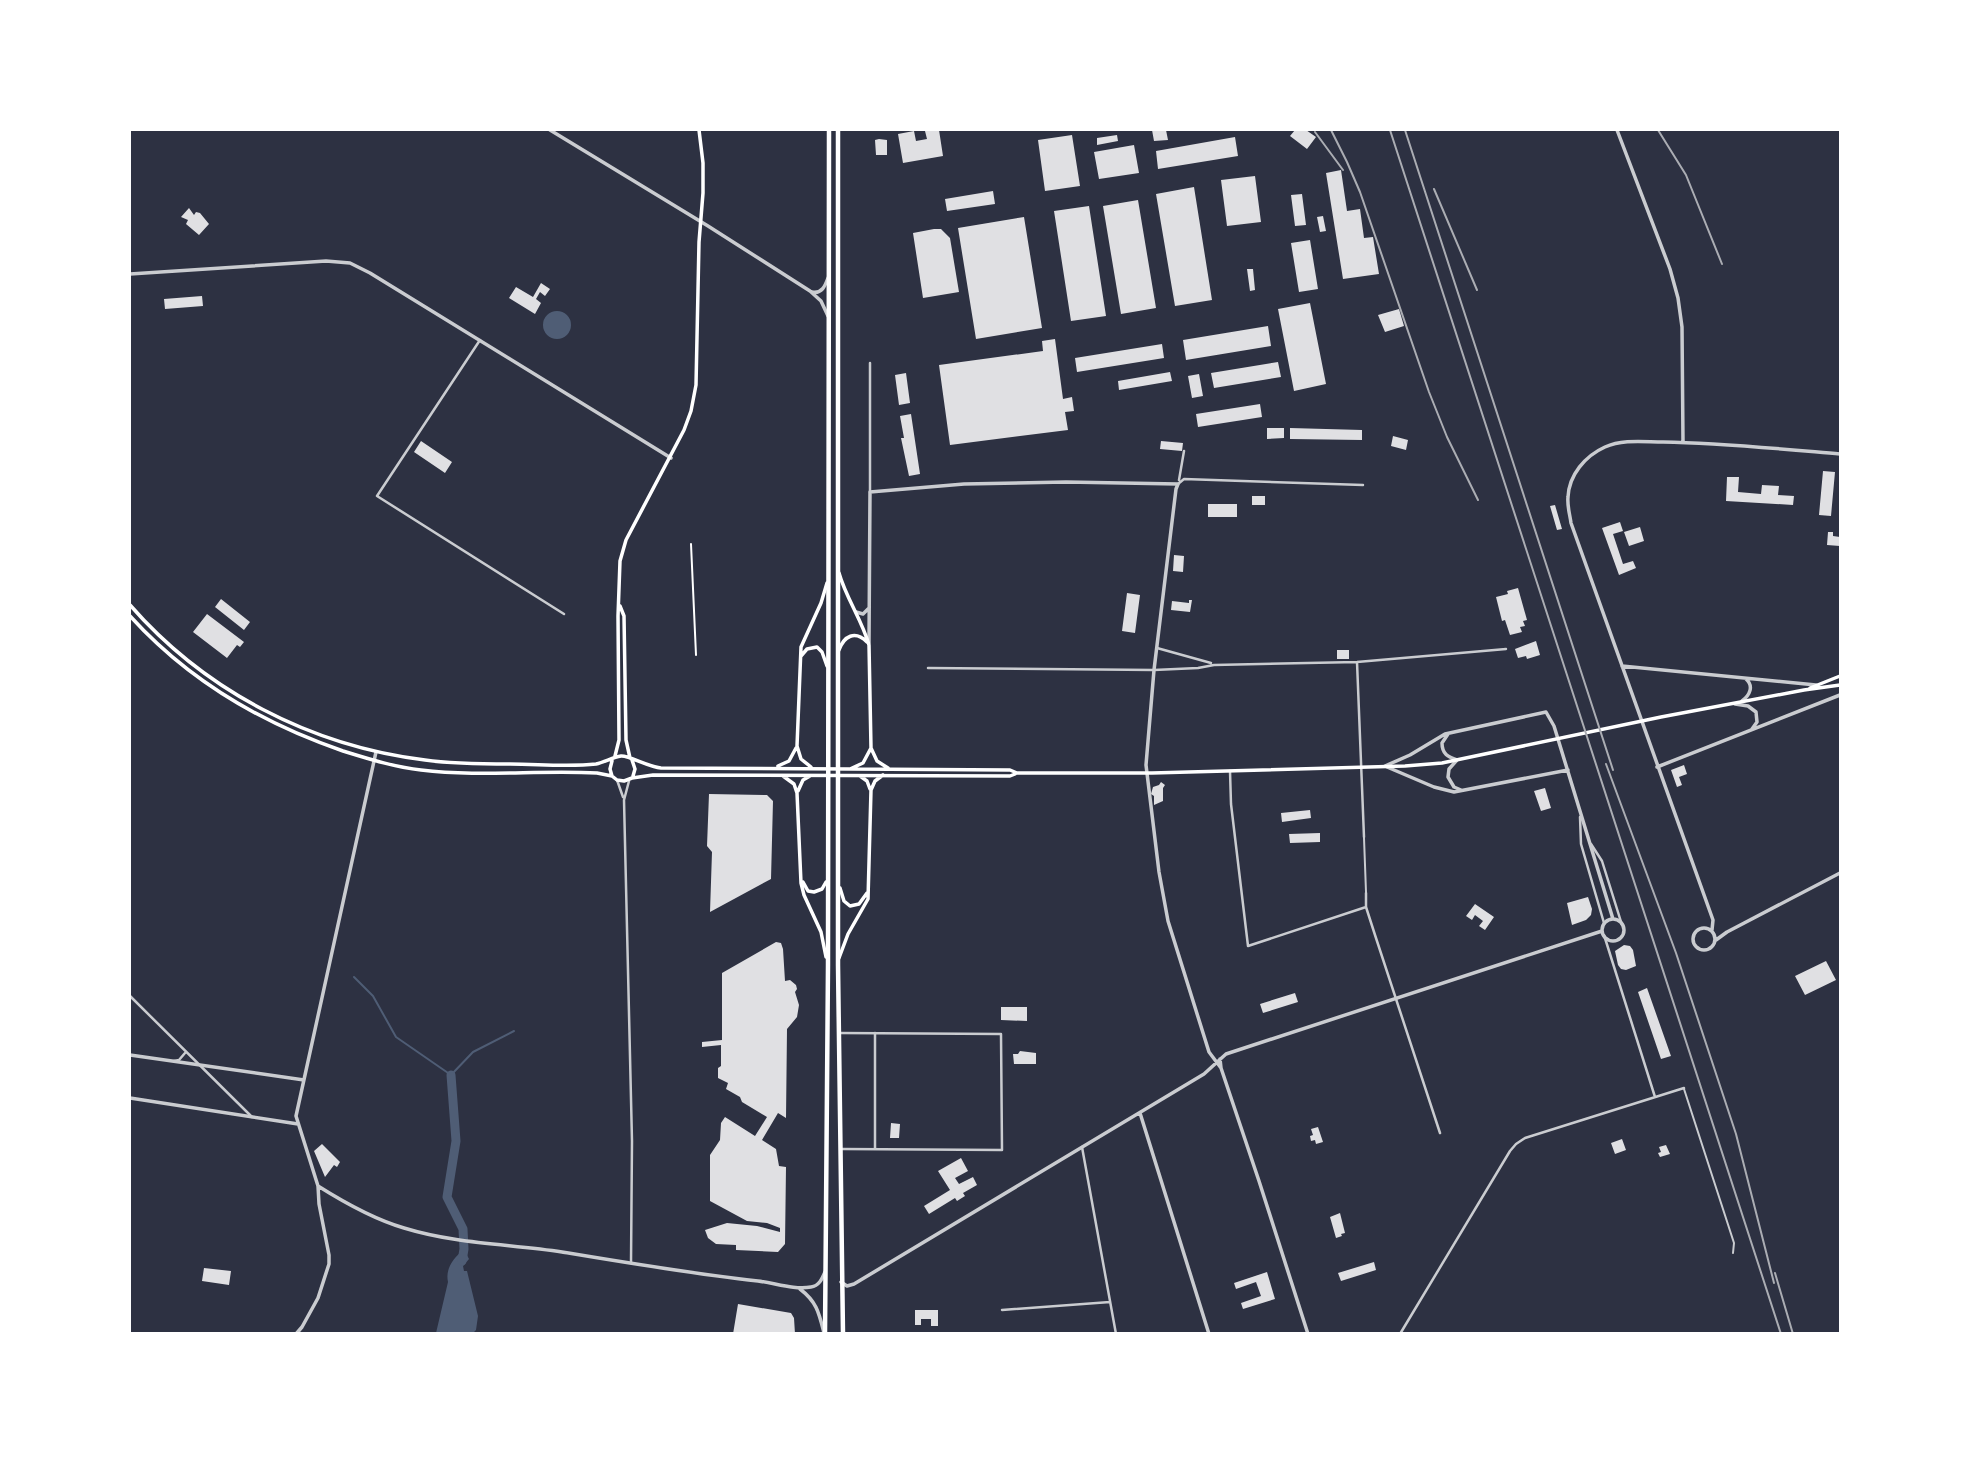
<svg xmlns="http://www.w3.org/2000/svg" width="1970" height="1463" font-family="Manrope,sans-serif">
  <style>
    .water { fill: #4f5d75 }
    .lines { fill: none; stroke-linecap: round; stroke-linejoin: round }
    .stream { stroke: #4f5d75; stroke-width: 2 }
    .river { stroke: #4f5d75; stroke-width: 9 }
    .building { fill: #e0e0e3 }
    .path { stroke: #fff; stroke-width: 2 }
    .service { stroke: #caccd0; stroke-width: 2 }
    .minor { stroke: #caccd0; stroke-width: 2.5 }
    .tertiary { stroke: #caccd0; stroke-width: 3.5 }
    .secondary { stroke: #fff; stroke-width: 3.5 }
    .trunk { stroke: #fff; stroke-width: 4.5 }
    .rail { stroke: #abadb3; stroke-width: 2 }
  </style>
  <rect width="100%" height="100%" fill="#2d3142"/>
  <!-- water -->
  <path class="water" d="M543 325a14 14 0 1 1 28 0a14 14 0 1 1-28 0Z
    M464 1249 469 1259 463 1266 464 1271H467L478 1316 476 1330 473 1333H436L448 1282C445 1268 454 1258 464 1249Z"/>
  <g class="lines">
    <!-- stream -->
    <path class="stream" d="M354 977 373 996 396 1037 451 1075 473 1052 514 1031"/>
    <!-- river -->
    <path class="river" d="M451 1075 456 1141 447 1197 463 1229 464 1249 462 1261"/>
  </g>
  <!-- building -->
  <path class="building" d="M939 130 943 156 903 163 898 134 914 131 916 141 927 139 925 131Z
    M1152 130H1166L1168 140 1154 141Z
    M1295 130H1306L1316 137 1307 149 1290 136Z
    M1072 135 1080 186 1045 191 1038 140Z
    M1117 135 1118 141 1097 145V138Z
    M1235 137 1238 156 1158 169 1156 151Z
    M879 139 887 140V155H876L875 140Z
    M1134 145 1139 173 1099 179 1094 152Z
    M1341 170 1347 211 1360 209 1364 238 1373 237 1379 274 1343 279 1326 173Z
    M1255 176 1261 222 1227 226 1221 180Z
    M1194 187 1212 300 1175 306 1156 194Z
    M993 191 995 204 947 211 945 199Z
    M1302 194 1306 225 1295 226 1291 195Z
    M1138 200 1156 308 1121 314 1103 206Z
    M1089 206 1106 316 1071 321 1054 211Z
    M189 208 194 215 196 212 200 213 209 224 199 235 186 224 188 220 181 217Z
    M1323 216 1326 231 1320 232 1317 217Z
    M1024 217 1042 328 976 339 958 228Z
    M934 229H941L950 238 959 292 923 298 913 233Z
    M1310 240 1318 289 1299 292 1291 243Z
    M1247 269H1253L1255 290 1250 291Z
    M541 283 550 289 545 296 540 292 536 299 541 303 535 314 509 298 516 287 533 297Z
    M202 296 203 306 165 309 164 299Z
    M1310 303 1326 384 1294 391 1278 309Z
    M1399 309 1404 326 1385 332 1378 315Z
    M1268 326 1271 346 1186 360 1183 340Z
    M1055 339 1063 399 1072 397 1074 411 1065 412 1068 430 950 445 939 365 1043 351 1042 341Z
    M1162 344 1164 358 1077 372 1075 358Z
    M1278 362 1281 377 1214 388 1211 373Z
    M1170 372 1172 381 1119 390 1118 381Z
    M906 373 910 403 899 405 895 375Z
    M1199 374 1203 396 1192 398 1188 376Z
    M1260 404 1262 417 1198 427 1196 414Z
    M911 414 920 474 909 476 901 438H904L900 416Z
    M1267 428H1284V438L1267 439Z
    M1290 428 1362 430V440L1290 439Z
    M1393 436 1408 440 1406 450 1391 446Z
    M421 441 452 462 445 473 414 452Z
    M1161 441 1183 443 1182 451 1160 449Z
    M1823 471 1835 472 1831 516 1819 515Z
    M1727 477H1739L1738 492 1761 494 1762 485 1779 486 1778 495 1794 496 1793 505 1726 501Z
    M1252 496H1265V505H1252Z
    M1208 504H1237V517H1208Z
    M1555 505 1562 529 1557 530 1550 506Z
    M1620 522 1623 531 1613 534 1623 564 1633 561 1636 568 1619 575 1602 528Z
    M1640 527 1644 541 1629 546 1624 532Z
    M1828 532H1833V536L1840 537V546L1827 545Z
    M1174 555 1184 556 1183 572 1173 571Z
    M1518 588 1527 620 1523 621 1525 626 1520 627 1522 632 1510 635 1505 620 1502 621 1496 597 1508 594 1507 591Z
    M1127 593 1140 595 1135 633 1122 631Z
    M221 599 250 622 244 630 215 607Z
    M1189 600H1192L1190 612 1171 610 1172 601 1189 603Z
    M207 614 244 642 240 647 237 645 227 658 193 632Z
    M1536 641 1540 655 1527 659 1526 656 1518 658 1515 649Z
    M1337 650H1349V659H1337Z
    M1684 765 1687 774 1679 777 1682 785 1677 787 1671 770Z
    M1161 782 1165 785 1163 788V801L1154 805V796L1151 794 1153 787 1159 785Z
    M1545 788 1551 808 1541 811 1534 791Z
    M709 794 767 795 773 801 771 879 710 912 712 852 707 846Z
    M1310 810 1311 818 1282 822 1281 813Z
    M1320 833V842L1290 843 1289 834Z
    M1588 897 1592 909 1591 915 1586 920 1572 925 1567 903Z
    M1475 904 1494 917 1485 930 1479 926 1483 921 1475 915 1472 920 1466 916Z
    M776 942 781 943 783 949 785 981 790 980 796 985 797 989 795 992 799 1005 797 1017 787 1029 786 1118 778 1113 762 1140 776 1149 779 1166 786 1167 785 1244 778 1252 736 1250V1245L716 1244 708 1238 705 1230 727 1223 757 1226 780 1232V1228L767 1223 747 1221 710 1201V1155L720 1140 721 1123 725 1117 755 1136 767 1117 742 1102 740 1097 726 1089 728 1083 718 1078V1068L721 1066V1045L702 1047V1042L722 1040V973Z
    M1624 945 1630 946 1633 950 1636 966 1626 970 1621 969 1618 965 1615 951Z
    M1826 961 1836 980 1805 995 1795 976Z
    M1647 988 1671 1056 1661 1059 1638 992Z
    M1295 993 1298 1002 1263 1013 1260 1004Z
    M1001 1007H1027V1021L1001 1020Z
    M1020 1051 1036 1053V1064H1014L1013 1054H1018Z
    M891 1123 900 1124 899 1138H890Z
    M1318 1127 1323 1142 1316 1144 1315 1140 1311 1141 1310 1136 1313 1135 1311 1129Z
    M1622 1139 1626 1150 1615 1154 1611 1143Z
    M322 1144 340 1162 337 1167 334 1165 325 1177 314 1151Z
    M1666 1145 1670 1154 1660 1157 1658 1153 1661 1152 1659 1147Z
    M961 1158 968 1171 955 1178 959 1184 973 1177 977 1185 963 1193 965 1196 957 1201 955 1198 929 1214 924 1206 950 1190 938 1171Z
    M1340 1213 1345 1233 1341 1234 1342 1236 1336 1238 1330 1217Z
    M1374 1262 1376 1270 1341 1281 1338 1273Z
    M204 1268 231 1271 229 1285 202 1281Z
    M1267 1272 1275 1299 1243 1309 1241 1303 1261 1296 1256 1282 1236 1289 1234 1283Z
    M738 1304 791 1313 794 1318 795 1334H733Z
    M915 1310H938V1326H931V1319H921V1325H915Z"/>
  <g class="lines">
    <!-- path -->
    <path class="path" d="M691 544 696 655"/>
    <!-- service -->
    <path class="service" d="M1364 838 1366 892
      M1684 1089 1734 1243 1733 1253"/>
    <!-- minor -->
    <path class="minor" d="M480 340 377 496 564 614
      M1179 480 1184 451
      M1178 484 1184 479 1363 485
      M870 492V363
      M1157 648 1211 663
      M1357 662 1364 837
      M928 668 1154 670 1198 668 1214 665 1357 662 1506 649
      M1230 771 1231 804 1248 946 1366 907
      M617 780 623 797
      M629 781 624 800 632 1141 631 1263
      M1580 817 1581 844 1604 923
      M1591 844 1602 861 1622 925
      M1366 893V907L1375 935 1440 1133
      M1604 935 1655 1097
      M130 996 252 1117
      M839 1033 1001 1034 1002 1150 842 1149
      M875 1033V1149
      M174 1061 179 1060 185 1053
      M1082 1147 1116 1334
      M1002 1310 1110 1302
      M1400 1334 1510 1151 1516 1144 1525 1138 1684 1088"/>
    <!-- tertiary -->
    <path class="tertiary" d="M550 130 708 226 810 291 821 301 828 316
      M1617 130 1670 269 1678 298 1682 327 1683 442
      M130 274 326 261 350 263 370 273 671 458
      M812 292C822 294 825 286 828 278
      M856 612 863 614 869 608
      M869 643 870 492 964 484 1066 482 1178 484 1176 489 1154 670 1146 765 1159 872 1168 921 1209 1052 1221 1068
      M1622 666 1816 685
      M1742 701C1750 695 1754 686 1746 679
      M1735 704 1748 706 1756 712 1757 722 1752 729
      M1448 734 1442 743C1442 754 1448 757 1457 760L1449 769 1448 777 1454 787 1461 790
      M1385 766 1410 755 1445 734 1546 712 1554 726 1613 919
      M1387 767 1434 787 1454 792 1568 770
      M1657 767 1840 695
      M1602 930a11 11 0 1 1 22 0a11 11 0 1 1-22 0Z
      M1693 939a11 11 0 1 1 22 0a11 11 0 1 1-22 0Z
      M1712 930 1713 920 1571 523C1570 515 1567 506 1568 497 1569 475 1585 456 1605 447 1623 439 1644 442 1663 442 1722 443 1782 449 1840 454
      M1716 940 1727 932 1840 873
      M130 1055 304 1080
      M1220 1059 1221 1068 1259 1181 1308 1334
      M130 1098 298 1124
      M1140 1113 1209 1334
      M318 1186C345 1203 373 1219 404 1228 456 1244 510 1244 562 1252 628 1263 693 1274 758 1281 775 1283 794 1290 811 1287 819 1286 822 1279 825 1272
      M841 1282 847 1286 854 1284 1204 1074 1226 1054 1602 931
      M800 1289C817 1302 819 1313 824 1333
      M296 1334 302 1327 318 1298 329 1264V1255L319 1204 318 1186 296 1116 376 752"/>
    <!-- secondary -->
    <path class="secondary" d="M839 573C846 598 862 620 869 645L871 748 877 761 888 768
      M130 605C205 691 311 746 425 760 453 764 482 764 510 764 538 764 568 767 596 764 605 762 613 757 621 756 628 755 649 767 661 768L850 769 863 763 871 748
      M620 606 624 616 626 740 630 758
      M130 616C188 680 261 723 343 751 369 759 394 767 421 770 479 777 538 770 597 773L612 776 617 780 624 781 632 778 653 775 1010 776 1015 774
      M839 650C844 636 855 630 867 642
      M801 656 807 649 817 647 822 652 827 666
      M1810 688 1840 676
      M615 756 619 740 618 616 620 561 626 540 684 430 691 411 696 385 699 242 703 193V163L699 130
      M632 760 635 769 633 776
      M612 761 610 769 612 776
      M778 766 789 761 796 748
      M811 767 801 759 797 746 801 647 821 603 827 583
      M850 769 1010 770 1017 773H1152L1405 766 1442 763 1661 717 1804 690 1840 685
      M783 776 794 784 797 793 801 883 804 895 821 932 826 957
      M860 776 867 781 870 789
      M798 791 803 780 810 776
      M803 882 808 891 814 892 822 889 826 882
      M840 888 844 901 850 906 859 904 867 893
      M839 958 848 934 868 899 871 790 875 781 883 775"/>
    <!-- trunk -->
    <path class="trunk" d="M838 130V965L843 1334
      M825 1334 828 965 829 130"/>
    <!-- rail -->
    <path class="rail" d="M1331 130 1347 162 1360 192 1429 392 1447 437 1478 500
      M1390 130 1781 1334
      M1405 130 1613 770
      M1658 130 1686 175 1722 264
      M1315 132 1343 170
      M1434 189 1477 290
      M1606 764 1676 953 1736 1134 1774 1283
      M1775 1273 1793 1334"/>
  </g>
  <!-- border -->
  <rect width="1970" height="1463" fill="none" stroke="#ffffff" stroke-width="262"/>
</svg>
